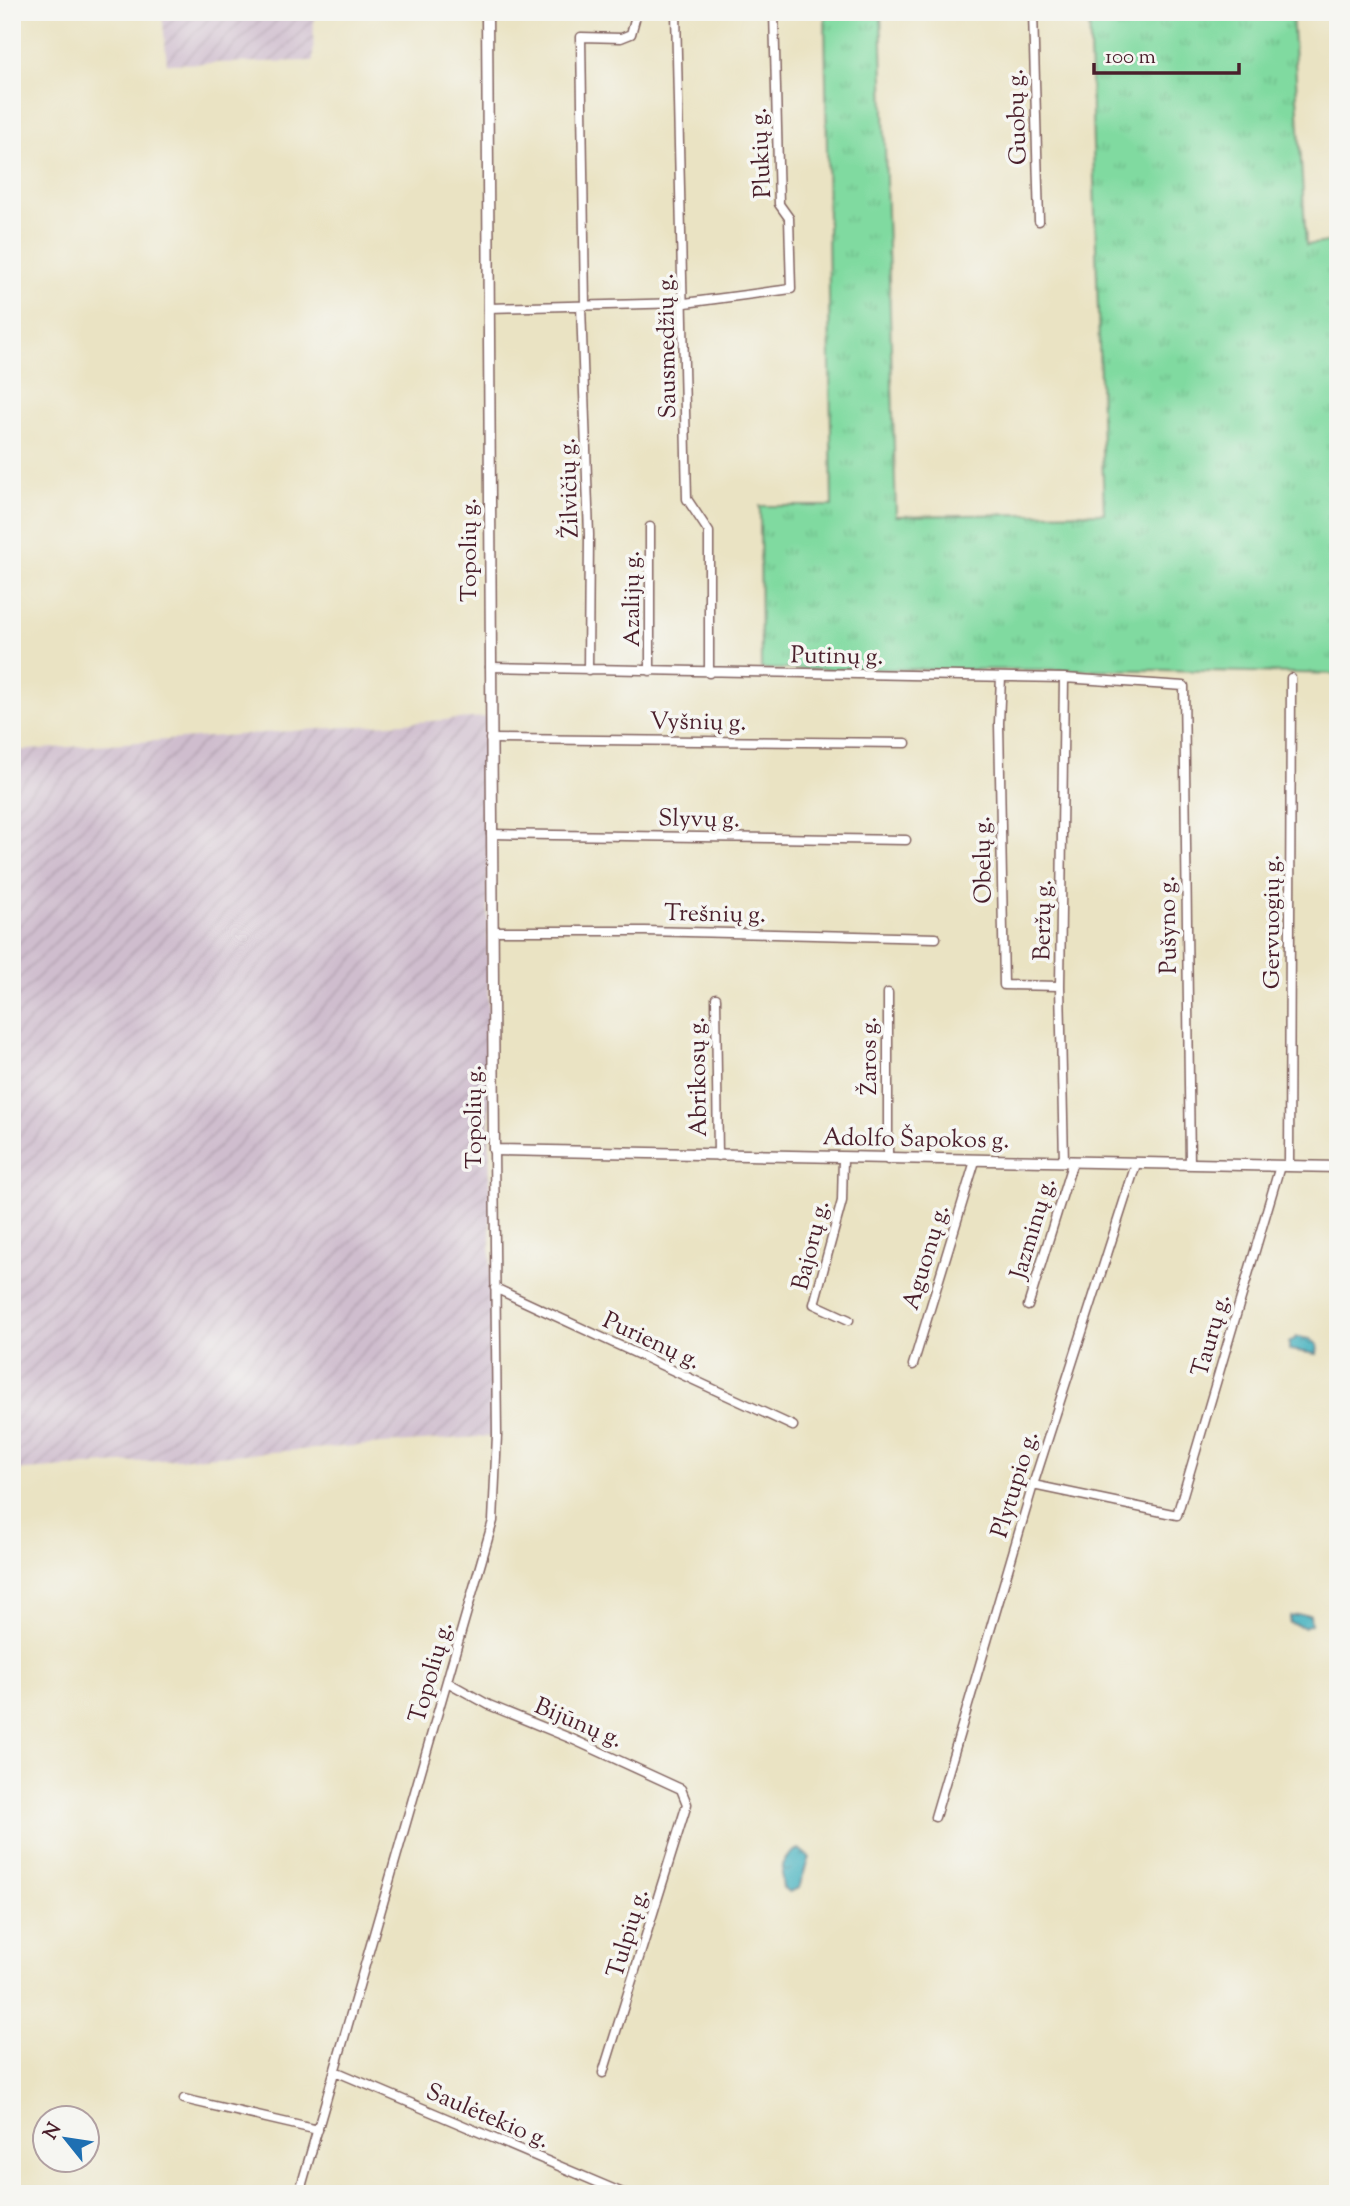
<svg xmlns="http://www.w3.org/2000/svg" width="1350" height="2206" font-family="'Sorts Mill Goudy',serif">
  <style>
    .industrial { fill: url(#industrial-furrows) }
    .grass { fill: url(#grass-tufts); stroke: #657c66; stroke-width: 2 }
    .water { fill: url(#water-ripples); stroke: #466874; stroke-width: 2 }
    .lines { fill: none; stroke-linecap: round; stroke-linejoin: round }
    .minor-casing { stroke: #826460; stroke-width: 11 }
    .tertiary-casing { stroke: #826460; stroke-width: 13 }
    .minor { stroke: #fff; stroke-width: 8 }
    .tertiary { stroke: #fff; stroke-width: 10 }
    .labels { text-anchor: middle; stroke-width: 7; stroke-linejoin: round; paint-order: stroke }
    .street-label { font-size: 24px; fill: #4a1f2b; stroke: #f6f6f2 }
  </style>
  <defs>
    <pattern id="industrial-furrows" width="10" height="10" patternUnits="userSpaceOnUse" patternTransform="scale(1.75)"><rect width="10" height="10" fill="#cfbdce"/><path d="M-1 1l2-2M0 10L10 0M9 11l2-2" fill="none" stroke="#b3a2b1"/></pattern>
    <pattern id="grass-tufts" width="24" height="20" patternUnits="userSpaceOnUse" patternTransform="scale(1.75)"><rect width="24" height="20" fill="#80daa0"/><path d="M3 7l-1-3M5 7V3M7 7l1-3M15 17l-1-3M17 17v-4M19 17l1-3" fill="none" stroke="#70bb8a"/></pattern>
    <pattern id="water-ripples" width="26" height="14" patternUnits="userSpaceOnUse" patternTransform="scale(1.75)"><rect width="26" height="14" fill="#41b0be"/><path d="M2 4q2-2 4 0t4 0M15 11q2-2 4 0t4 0" fill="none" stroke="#388f9b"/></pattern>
  </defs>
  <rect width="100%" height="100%" fill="#f6f6f2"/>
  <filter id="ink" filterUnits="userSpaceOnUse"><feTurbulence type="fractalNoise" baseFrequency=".0143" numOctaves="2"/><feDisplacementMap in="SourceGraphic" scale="14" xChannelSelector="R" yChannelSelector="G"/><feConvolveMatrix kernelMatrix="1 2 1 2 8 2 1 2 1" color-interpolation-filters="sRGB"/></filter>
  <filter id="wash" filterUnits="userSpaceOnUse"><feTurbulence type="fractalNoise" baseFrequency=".00686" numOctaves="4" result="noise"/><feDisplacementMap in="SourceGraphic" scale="28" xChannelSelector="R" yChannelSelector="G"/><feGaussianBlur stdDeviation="1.57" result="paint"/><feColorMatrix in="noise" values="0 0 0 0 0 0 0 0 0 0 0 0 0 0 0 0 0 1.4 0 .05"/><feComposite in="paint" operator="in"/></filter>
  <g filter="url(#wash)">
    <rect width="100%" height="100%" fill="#eae3c3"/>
    <!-- industrial -->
    <path class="industrial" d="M162 12H314L313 61 167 64Z
      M486 717 492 1436 12 1471V751Z"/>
    <!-- grass -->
    <path class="grass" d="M825 12H881L896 516 1104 513 1089 12H1292L1306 245 1338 241V674L1161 670 761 669 760 506H832Z"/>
    <!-- water -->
    <path class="water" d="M1297 1337 1310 1339 1318 1345 1317 1354 1289 1350V1343Z
      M1299 1615H1310L1311 1624 1304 1627 1290 1623V1617Z
      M799 1849 809 1857 799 1888 789 1892 783 1888C780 1873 782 1854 799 1849Z"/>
  </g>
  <g filter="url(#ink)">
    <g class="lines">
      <defs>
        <path id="minor" d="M676 12 687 499 709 532V673
          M1033 12 1039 221
          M581 306 589 535 588 670
          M585 306 581 37 621 38 631 34 637 12
          M488 308 685 303 791 289 789 218 779 204 774 12
          M490 667 1064 678 1184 686 1190 1164
          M650 671V527
          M1001 677 999 723 1004 985 1060 986
          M1064 678 1060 986 1064 1161
          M490 739 906 743
          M491 834 906 840
          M492 931H645L936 938
          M888 993V1160
          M716 998 718 1156
          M843 1158 842 1201 814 1304 849 1320
          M1289 1166 1291 678
          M495 1288 793 1426
          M1028 1306 1073 1161
          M913 1365 975 1161
          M1033 1485 1177 1515 1280 1166
          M449 1683 489 1705 572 1739 681 1789 687 1804 603 2073
          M935 1817 1033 1485 1136 1164
          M335 2071 625 2194
          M184 2099 318 2130
          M299 2194 493 1521 497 1435 494 1150"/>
        <path id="tertiary" d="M487 12 494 1150 1338 1167"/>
      </defs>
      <!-- minor casing -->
      <use href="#minor" class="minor-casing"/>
      <!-- tertiary casing -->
      <use href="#tertiary" class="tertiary-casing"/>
      <!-- minor -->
      <use href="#minor" class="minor"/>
      <!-- tertiary -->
      <use href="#tertiary" class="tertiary"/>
    </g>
  </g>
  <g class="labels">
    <!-- street labels -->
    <g class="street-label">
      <text transform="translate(1016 117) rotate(-92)" y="8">Guobų g.</text>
      <text transform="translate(760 153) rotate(-93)" y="8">Plukių g.</text>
      <text transform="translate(666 346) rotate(-91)" y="8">Sausmedžių g.</text>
      <text transform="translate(568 488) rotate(-92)" y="8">Žilvičių g.</text>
      <text transform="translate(468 550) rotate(-90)" y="8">Topolių g.</text>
      <text transform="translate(631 599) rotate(-90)" y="8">Azalijų g.</text>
      <text transform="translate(837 655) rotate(1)" y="8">Putinų g.</text>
      <text transform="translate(698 721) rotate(1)" y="8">Vyšnių g.</text>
      <text transform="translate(699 818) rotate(1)" y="8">Slyvų g.</text>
      <text transform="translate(982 860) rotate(-91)" y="8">Obelų g.</text>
      <text transform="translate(715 913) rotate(1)" y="8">Trešnių g.</text>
      <text transform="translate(1042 920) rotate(-89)" y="8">Beržų g.</text>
      <text transform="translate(1271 922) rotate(-90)" y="8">Gervuogių g.</text>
      <text transform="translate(1167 925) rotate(-91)" y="8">Pušyno g.</text>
      <text transform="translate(868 1056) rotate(-90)" y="8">Žaros g.</text>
      <text transform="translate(697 1077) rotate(-91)" y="8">Abrikosų g.</text>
      <text transform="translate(473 1117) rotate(-90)" y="8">Topolių g.</text>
      <text transform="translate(916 1138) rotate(1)" y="8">Adolfo Šapokos g.</text>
      <text transform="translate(1032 1228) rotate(-73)" y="8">Jazminų g.</text>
      <text transform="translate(810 1245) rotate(-76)" y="8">Bajorų g.</text>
      <text transform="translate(925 1257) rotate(-73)" y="8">Aguonų g.</text>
      <text transform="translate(1210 1335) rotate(-74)" y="8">Taurų g.</text>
      <text transform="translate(652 1340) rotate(25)" y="8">Purienų g.</text>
      <text transform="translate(1014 1484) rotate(-73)" y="8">Plytupio g.</text>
      <text transform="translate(430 1672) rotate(-74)" y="8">Topolių g.</text>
      <text transform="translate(579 1722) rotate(23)" y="8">Bijūnų g.</text>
      <text transform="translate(627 1933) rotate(-73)" y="8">Tulpių g.</text>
      <text transform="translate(488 2115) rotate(23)" y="8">Saulėtekio g.</text>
    </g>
  </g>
  <!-- margin -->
  <rect width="1350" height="2206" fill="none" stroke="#f6f6f2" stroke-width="42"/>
  <!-- north arrow -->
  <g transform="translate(66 2139) rotate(300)"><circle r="33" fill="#f6f6f2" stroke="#b1a0a2" stroke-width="2"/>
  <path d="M0-5L12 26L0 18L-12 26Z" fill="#1f6fb2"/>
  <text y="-10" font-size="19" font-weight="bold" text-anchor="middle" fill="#4a1f2b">N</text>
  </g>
  <!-- scale -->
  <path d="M1094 63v10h145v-10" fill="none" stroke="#4a1f2b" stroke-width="3.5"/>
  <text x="1105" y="63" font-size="21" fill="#4a1f2b" stroke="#f6f6f2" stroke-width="5" paint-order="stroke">100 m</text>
</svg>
